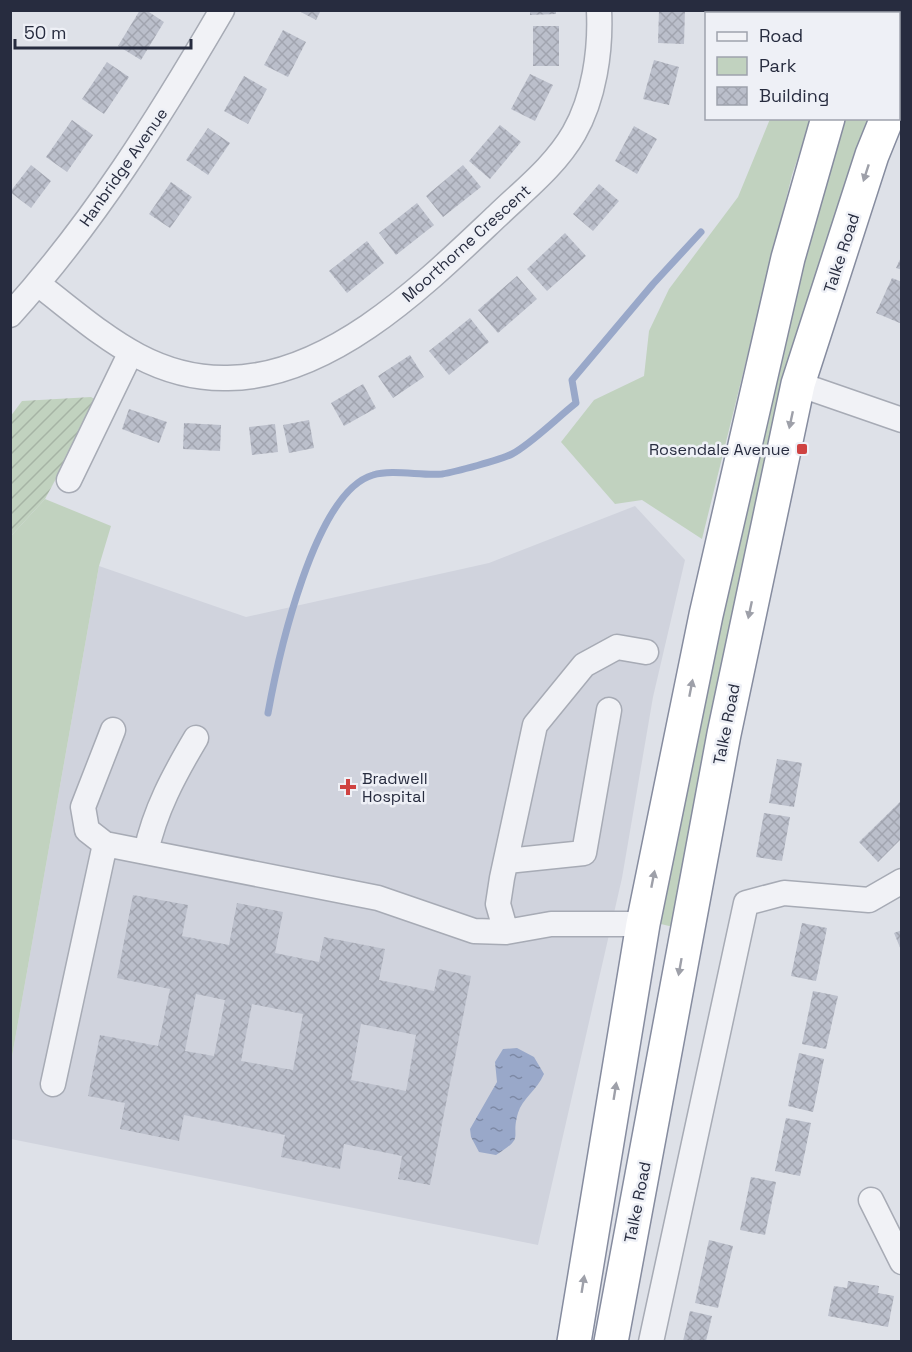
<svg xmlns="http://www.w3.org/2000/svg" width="912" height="1352" font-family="'Space Grotesk',sans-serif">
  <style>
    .built { fill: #d0d3dd }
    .green { fill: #c1d2bf }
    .garden { fill: url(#garden-furrows) }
    .water { fill: url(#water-ripples) }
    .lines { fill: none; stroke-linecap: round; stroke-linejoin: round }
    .stream { stroke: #99a8c9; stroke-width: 7 }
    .building { fill: url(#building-cross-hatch); fill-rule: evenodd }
    .minor-casing { stroke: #a7abb5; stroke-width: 27 }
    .highway-casing { stroke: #868c9f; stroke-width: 36 }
    .minor { stroke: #f1f2f6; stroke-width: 24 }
    .highway { stroke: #fff; stroke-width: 33 }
    .oneway { fill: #9ea0a9 }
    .poi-dot { fill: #cf4241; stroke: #eef0f6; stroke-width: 2 }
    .labels { text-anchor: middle; stroke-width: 5; stroke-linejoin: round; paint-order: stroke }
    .street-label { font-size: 16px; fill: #272c3f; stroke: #eef0f6 }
    .poi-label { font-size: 16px; fill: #272c3f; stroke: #eef0f6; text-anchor: end }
  </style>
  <defs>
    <pattern id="garden-furrows" width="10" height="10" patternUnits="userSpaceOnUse" patternTransform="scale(1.5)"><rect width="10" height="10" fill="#c1d2bf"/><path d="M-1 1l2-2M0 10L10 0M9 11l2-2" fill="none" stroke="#a6b4a5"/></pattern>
    <pattern id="water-ripples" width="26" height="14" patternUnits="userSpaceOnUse" patternTransform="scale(1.5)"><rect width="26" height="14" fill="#99a8c9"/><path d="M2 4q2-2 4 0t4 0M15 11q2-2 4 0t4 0" fill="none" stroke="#7d89a5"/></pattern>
    <pattern id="building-cross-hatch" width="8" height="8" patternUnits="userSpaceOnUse" patternTransform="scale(1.5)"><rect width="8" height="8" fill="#bbbfcb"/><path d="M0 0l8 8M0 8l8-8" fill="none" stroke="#a1a4af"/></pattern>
  </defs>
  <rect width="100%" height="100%" fill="#dee1e8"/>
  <!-- built -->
  <path class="built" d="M635 506 685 560 653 697 622 878 538 1245 11 1139V1062L99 566 246 617 489 563Z"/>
  <!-- green -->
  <path class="green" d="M884 11H901V48L899 56 898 14H883Z
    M770 119H811L792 175 702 539 642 500 615 504 561 442 594 400 644 376 649 331 669 289 738 197Z
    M843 119H874L673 927 657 923 777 347Z
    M45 499 111 526 99 566 11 1062V536Z"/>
  <!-- garden -->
  <path class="garden" d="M91 397 98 401 45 499 11 536 10 417 22 401Z"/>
  <!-- water -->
  <path class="water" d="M517 1048 534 1057 544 1074C537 1090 522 1099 518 1113 510 1140 526 1136 496 1155L479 1152 471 1137 470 1129 497 1082 495 1062 503 1049Z"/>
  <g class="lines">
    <!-- stream -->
    <path class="stream" d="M268 713C278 658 314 492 373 475 392 469 422 476 442 474 455 472 500 460 512 454 531 444 558 417 576 403L572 380 653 284 701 232"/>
  </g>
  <!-- building -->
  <path class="building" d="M140 10H146L164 22 141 60 118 46Z
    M297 10H321L316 20Z
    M530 10H556V14L530 15Z
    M659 10H685L684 44 658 43Z
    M533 26H559V66H533Z
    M283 30 306 42 288 77 264 65Z
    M654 60 679 67 669 105 643 99Z
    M107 62 129 77 104 114 82 99Z
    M530 74 553 85 535 121 511 109Z
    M244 76 267 89 248 124 224 111Z
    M72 120 93 135 67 172 46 157Z
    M500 125 521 142 490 179 469 161Z
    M634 126 657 139 637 174 615 161Z
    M208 128 230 143 208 175 186 160Z
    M31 165 51 181 31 208 10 192Z
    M463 165 481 187 443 217 426 196Z
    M171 182 192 197 170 228 149 214Z
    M599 184 619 201 593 231 573 214Z
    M417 203 434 225 396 255 379 233Z
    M565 233 586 256 547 291 527 269Z
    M367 241 384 263 347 293 329 271Z
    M902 255V270L896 268Z
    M517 276 537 299 498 333 478 310Z
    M892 278 902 282V324L876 313Z
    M470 318 489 342 449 375 429 351Z
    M410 355 424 377 393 398 378 376Z
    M363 384 376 408 344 426 331 403Z
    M129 409 167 422 159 443 122 429Z
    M309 420 314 448 289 453 283 425Z
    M184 423 221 425 220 451 183 449Z
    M275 424 278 452 252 455 249 427Z
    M777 759 802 763 794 807 769 803Z
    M902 800V838L878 862 859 842Z
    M764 813 790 817 782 861 756 857Z
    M133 895 188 905 182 936 229 945 237 903 283 912 275 953 319 962 324 937 385 949 379 980 434 991 439 969 471 976 430 1185 398 1179 402 1156 344 1144 340 1169 281 1157 285 1135 184 1115 179 1141 120 1129 125 1103 88 1096 100 1035 158 1046 170 989 117 978ZM196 994 225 1000 214 1056 185 1051ZM252 1004 303 1014 293 1070 241 1061ZM361 1024 416 1035 406 1091 351 1080Z
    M802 923 827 928 816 981 791 976Z
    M902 930V950H901L894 933Z
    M813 991 838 996 826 1049 802 1044Z
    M799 1053 824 1059 813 1112 788 1106Z
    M786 1118 811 1123 800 1176 775 1171Z
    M751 1177 776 1182 765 1235 740 1230Z
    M709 1240 733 1246 718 1308 695 1303Z
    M848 1281 879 1286 878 1293 894 1296 888 1327 828 1316 834 1286 847 1288Z
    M690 1311 712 1316 706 1341H683Z"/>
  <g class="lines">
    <defs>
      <path id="minor" d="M38 284C97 329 148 380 228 378 332 377 426 283 497 216 524 190 555 166 574 133 594 98 601 51 599 10
        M10 315C94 222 159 118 222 10
        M798 384 902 420
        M69 480 130 354
        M113 730 83 807 87 830 105 844 378 898 474 931 506 932 551 924H643
        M146 852C155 810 174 775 196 738
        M507 861 584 853 609 710
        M506 932 498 904 502 878 535 725 584 665 617 647 646 652
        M53 1084 105 844
        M871 1200 902 1262
        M651 1342 746 903 784 893 869 900 902 881"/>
      <path id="highway" d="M870 14 871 10
        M898 89 902 82
        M574 1342 643 924 706 615 788 258 828 118
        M611 1342 724 734 798 384 872 155 887 118"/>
    </defs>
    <!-- minor casing -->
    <use href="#minor" class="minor-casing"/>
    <!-- highway casing -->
    <use href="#highway" class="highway-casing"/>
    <!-- minor -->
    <use href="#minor" class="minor"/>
    <!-- highway -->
    <use href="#highway" class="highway"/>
  </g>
  <!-- one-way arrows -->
  <defs><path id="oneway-solid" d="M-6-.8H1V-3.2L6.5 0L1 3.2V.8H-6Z" transform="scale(1.5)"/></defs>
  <g class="oneway">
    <use href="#oneway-solid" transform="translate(866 173) rotate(108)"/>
    <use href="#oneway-solid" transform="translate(791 420) rotate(102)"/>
    <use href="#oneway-solid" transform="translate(750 610) rotate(102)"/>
    <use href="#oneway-solid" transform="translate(691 688) rotate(-79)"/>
    <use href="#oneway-solid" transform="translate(653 879) rotate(-79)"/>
    <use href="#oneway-solid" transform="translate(680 967) rotate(100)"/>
    <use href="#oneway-solid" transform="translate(615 1091) rotate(-81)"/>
    <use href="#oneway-solid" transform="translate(583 1284) rotate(-81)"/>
  </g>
  <!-- markers -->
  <g class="poi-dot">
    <rect x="796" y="443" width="12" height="12" rx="3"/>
    <path d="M345 778h6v6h6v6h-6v6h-6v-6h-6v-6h6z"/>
  </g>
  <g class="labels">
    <!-- street labels -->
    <g class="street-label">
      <text transform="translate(123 167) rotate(-55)" y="6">Hanbridge Avenue</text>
      <text transform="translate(466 243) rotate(-42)" y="6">Moorthorne Crescent</text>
      <text transform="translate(841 253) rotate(-72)" y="6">Talke Road</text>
      <text transform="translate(726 724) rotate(-79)" y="6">Talke Road</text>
      <text transform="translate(637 1202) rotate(-79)" y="6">Talke Road</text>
    </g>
    <!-- poi labels -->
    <g class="poi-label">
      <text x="790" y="455">Rosendale Avenue</text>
      <text x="362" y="784" text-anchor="start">Bradwell<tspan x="362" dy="18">Hospital</tspan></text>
    </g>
  </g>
  <!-- border -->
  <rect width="912" height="1352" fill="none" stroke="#272c3f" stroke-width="24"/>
  <!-- legend -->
  <rect x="705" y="12" width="195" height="108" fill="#eef0f6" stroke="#9ea2ad" stroke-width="1.5"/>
  <rect x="717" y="32" width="30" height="9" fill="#f1f2f6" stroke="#9ea2ad" stroke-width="1.5"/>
  <text x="759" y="42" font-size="18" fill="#272c3f">Road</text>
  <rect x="717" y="57" width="30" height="18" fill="#c1d2bf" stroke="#9ea2ad" stroke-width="1.5"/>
  <text x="759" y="72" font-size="18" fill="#272c3f">Park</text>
  <rect x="717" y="87" width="30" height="18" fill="url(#building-cross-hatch)" stroke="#9ea2ad" stroke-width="1.5"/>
  <text x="759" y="102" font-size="18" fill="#272c3f">Building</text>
  <!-- scale -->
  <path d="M15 39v9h176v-9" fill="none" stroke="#272c3f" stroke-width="3"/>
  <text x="24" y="39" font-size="18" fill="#272c3f" stroke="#eef0f6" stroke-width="4.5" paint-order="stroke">50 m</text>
</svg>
